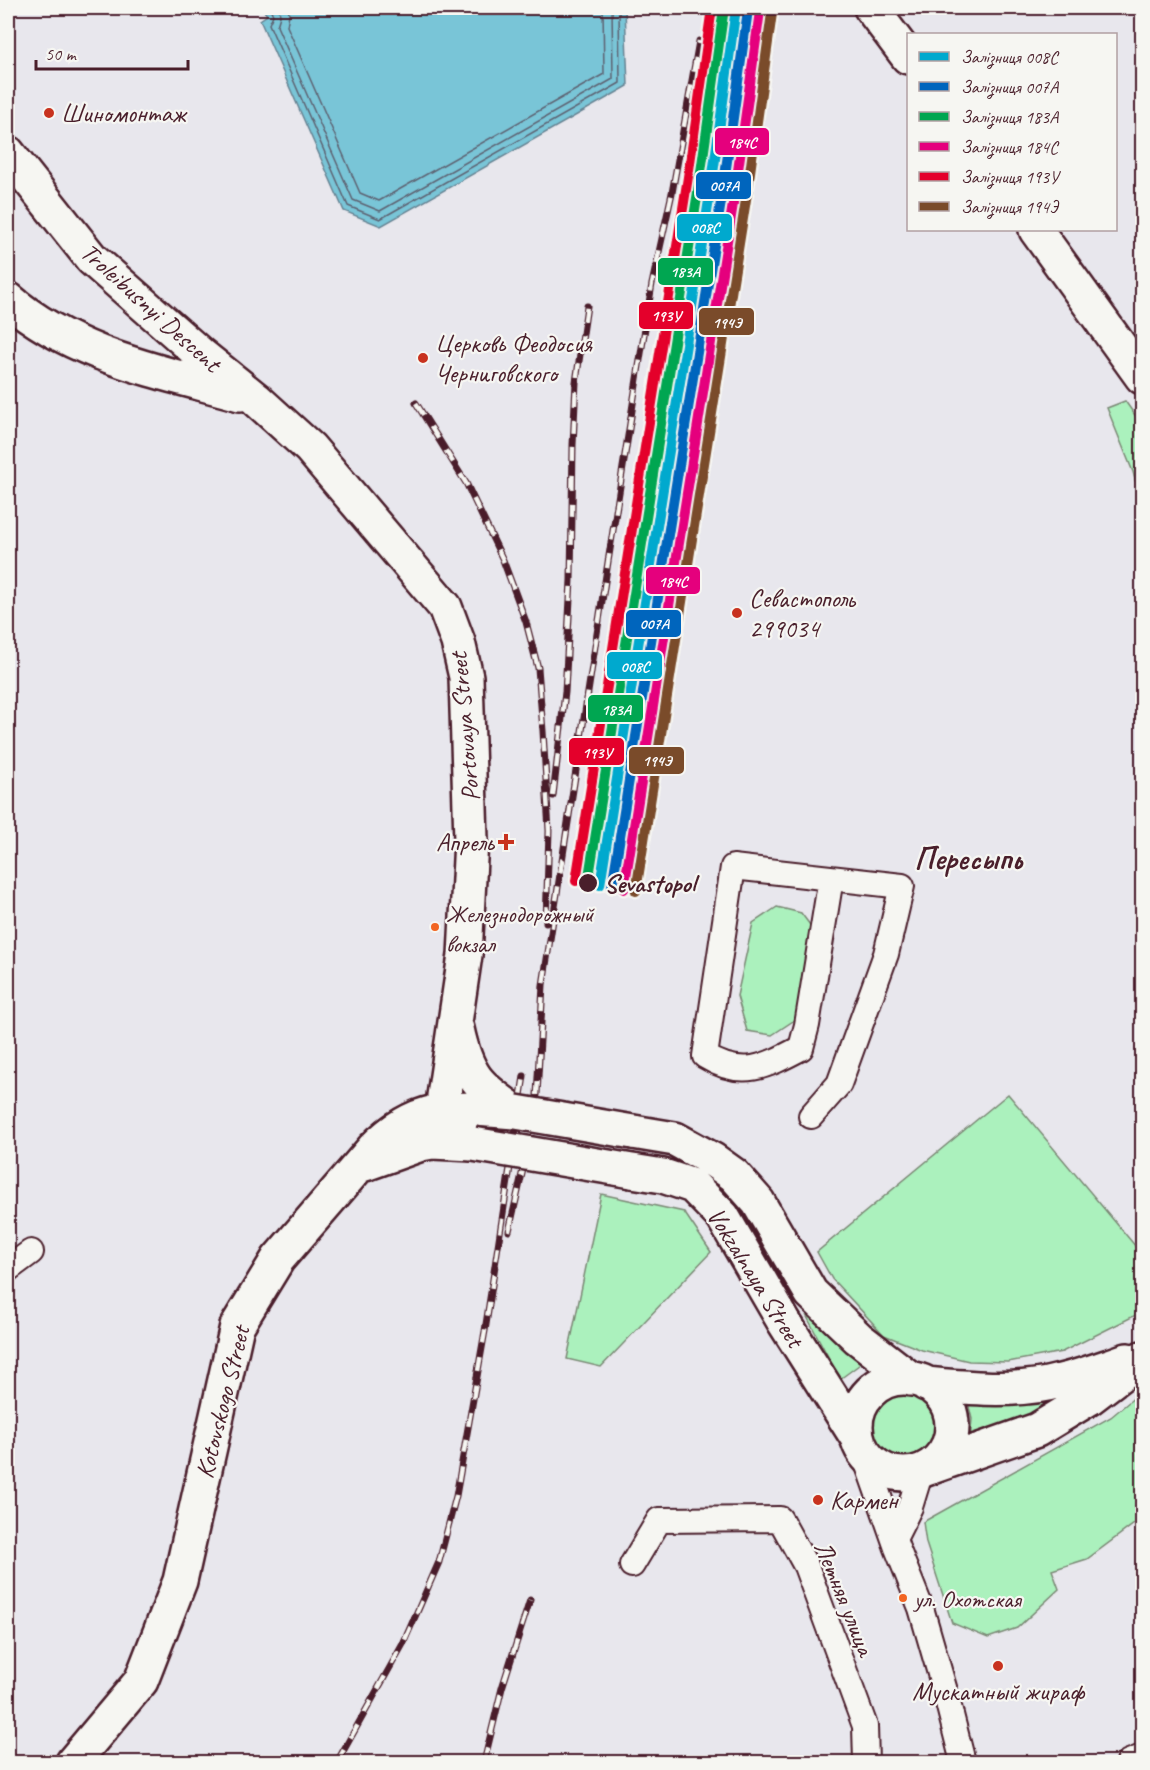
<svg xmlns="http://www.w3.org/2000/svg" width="1150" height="1770" font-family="Caveat,sans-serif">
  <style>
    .green { fill: #abf1bd; stroke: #7a8874; stroke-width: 1.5 }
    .water { fill: #79c5d7; stroke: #668392; stroke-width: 1.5 }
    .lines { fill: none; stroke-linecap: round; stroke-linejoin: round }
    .shore { stroke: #5d6170; stroke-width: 1.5 }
    .minor-casing { stroke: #4a1f2b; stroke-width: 28 }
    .secondary-casing { stroke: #4a1f2b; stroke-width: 38 }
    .primary-casing { stroke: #4a1f2b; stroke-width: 38 }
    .minor { stroke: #f6f6f2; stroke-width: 24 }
    .secondary { stroke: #f6f6f2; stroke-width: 33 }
    .primary { stroke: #f6f6f2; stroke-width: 33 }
    .rail-casing { stroke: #4a1f2b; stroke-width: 7 }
    .rail { stroke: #f6f6f2; stroke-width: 4.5; stroke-dasharray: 14; stroke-linecap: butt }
    .primary-bridge-casing { stroke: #4a1f2b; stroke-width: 38; stroke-linecap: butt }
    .primary-bridge { stroke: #f6f6f2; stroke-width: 33 }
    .rail-1-casing { stroke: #f6f6f2; stroke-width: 15 }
    .rail-2-casing { stroke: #f6f6f2; stroke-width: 15 }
    .rail-3-casing { stroke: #f6f6f2; stroke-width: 15 }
    .rail-4-casing { stroke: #f6f6f2; stroke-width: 15 }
    .rail-5-casing { stroke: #f6f6f2; stroke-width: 15 }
    .rail-6-casing { stroke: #f6f6f2; stroke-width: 15 }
    .rail-1 { stroke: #00a9ce; stroke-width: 10 }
    .rail-2 { stroke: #0065bd; stroke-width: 10 }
    .rail-3 { stroke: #00a651; stroke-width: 10 }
    .rail-4 { stroke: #e5007d; stroke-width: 10 }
    .rail-5 { stroke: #e4002b; stroke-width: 10 }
    .rail-6 { stroke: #7a4b2a; stroke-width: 10 }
    .poi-dot { fill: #c8321e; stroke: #f6f6f2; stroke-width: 2 }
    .stop-dot { fill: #4a1f2b; stroke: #f6f6f2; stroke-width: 2 }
    .bus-dot { fill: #f26522; stroke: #f6f6f2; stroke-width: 2 }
    .labels { text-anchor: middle; stroke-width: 4.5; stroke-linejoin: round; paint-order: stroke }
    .bus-label { font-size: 24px; fill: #4a1f2b; stroke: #f6f6f2; text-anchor: start }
    .poi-label { font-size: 26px; fill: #4a1f2b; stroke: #f6f6f2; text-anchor: start }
    .street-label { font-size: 26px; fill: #4a1f2b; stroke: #f6f6f2 }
    .stop-label { font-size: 26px; font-weight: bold; fill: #4a1f2b; stroke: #f6f6f2; text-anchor: start }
    .district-label { font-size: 32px; font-weight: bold; fill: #4a1f2b; stroke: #f6f6f2 }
    .line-badge { stroke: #f6f6f2; stroke-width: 2 }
    .badge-label { font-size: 16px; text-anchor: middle; font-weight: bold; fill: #fff }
  </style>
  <rect width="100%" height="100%" fill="#e8e7ed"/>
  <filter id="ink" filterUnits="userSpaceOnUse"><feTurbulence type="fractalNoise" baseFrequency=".0167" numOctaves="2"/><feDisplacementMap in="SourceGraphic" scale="12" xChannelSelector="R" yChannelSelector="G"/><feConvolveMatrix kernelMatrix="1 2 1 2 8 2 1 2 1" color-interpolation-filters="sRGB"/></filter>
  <g filter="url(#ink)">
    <!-- green -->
    <path class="green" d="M1125 401 1142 425V506L1133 472 1107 408Z
      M777 907 801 913 816 933 799 1017 772 1035 747 1031 737 996 753 923Z
      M1008 1094 1142 1254V1312L1062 1352 1008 1362 969 1361 922 1350 884 1335 832 1279 817 1252Z
      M601 1194 684 1212 711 1252 601 1367 567 1359Z
      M806 1315 863 1362 840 1379Z
      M1121 1366 1038 1417 970 1441 972 1419 968 1403Z
      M869 1425a35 35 0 1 1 70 0a35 35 0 1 1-70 0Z
      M1142 1391V1518L1087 1559 1052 1570 1059 1589 1017 1628 988 1638 952 1623 926 1543 923 1522 1111 1417Z"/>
    <!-- water -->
    <path class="water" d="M262 8H625L628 86 381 226 344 211 260 20 267 15Z"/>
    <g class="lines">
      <!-- shore -->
      <path class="shore" d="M270 8 273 15 269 24 348 206 380 219 620 83 619 8
        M279 8 280 16 277 26 353 200 380 211 613 79 612 8
        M288 8 289 14 287 26 360 193 379 201 604 74 603 8"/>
      <defs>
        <path id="minor" d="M811 1116 839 1084 886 954 902 886 733 867 705 1056C742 1079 765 1067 801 1048L807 1025 831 878
          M8 1269 31 1252
          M864 1454 897 1548 921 1608 945 1691 963 1762
          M895 1537 910 1507 921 1471
          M632 1565 659 1520 780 1519 806 1566 865 1726 866 1762
          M1129 1762 1142 1757"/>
        <path id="secondary" d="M8 153 92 259 200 354 256 399 310 448 445 607 458 642 466 677 471 840 465 955 444 1096 445 1109 473 1144
          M8 299C74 356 158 371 240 394
          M457 1029C467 1076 478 1086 516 1112"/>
        <path id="primary" d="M871 8 908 57
          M1036 230 1142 377
          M633 1132 675 1139 713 1160 734 1175 758 1202 811 1293 858 1338 911 1379
          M365 1164 421 1144 432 1142 473 1144
          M632 1171 663 1176 693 1186 723 1217 784 1322 858 1439
          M856 1426a48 48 0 1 1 96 0a48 48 0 1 1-96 0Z
          M926 1384C971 1388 1016 1393 1060 1381 1083 1376 1105 1367 1127 1360
          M926 1469 1037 1430 1088 1399 1142 1358
          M73 1762 141 1681 180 1581 237 1326 278 1259 373 1149C418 1102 456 1108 516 1112"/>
      </defs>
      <!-- minor casing -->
      <use href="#minor" class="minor-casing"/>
      <!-- secondary casing -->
      <use href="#secondary" class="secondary-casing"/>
      <!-- primary casing -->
      <use href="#primary" class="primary-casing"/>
      <!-- minor -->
      <use href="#minor" class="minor"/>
      <!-- secondary -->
      <use href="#secondary" class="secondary"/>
      <!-- primary -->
      <use href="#primary" class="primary"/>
      <defs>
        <path id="rail" d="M416 403 466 483 503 560 526 622 538 668 543 731 549 831 546 922
          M553 796 565 692 571 580 573 445 576 382 587 306
          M537 1095 543 985 608 562 652 284 672 193 699 41
          M509 1231 529 1143
          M337 1762 403 1644 439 1562 456 1496 485 1331 524 1076
          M484 1762 502 1688 530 1600"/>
      </defs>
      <!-- rail casing -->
      <use href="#rail" class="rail-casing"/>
      <!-- rail -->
      <use href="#rail" class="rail"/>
      <defs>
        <path id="primary-bridge" d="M516 1112 633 1132
          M473 1144 632 1171"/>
      </defs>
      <!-- primary-bridge casing -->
      <use href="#primary-bridge" class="primary-bridge-casing"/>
      <!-- primary-bridge -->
      <use href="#primary-bridge" class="primary-bridge"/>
      <defs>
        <path id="rail-1" d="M600 885 712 181 736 8"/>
        <path id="rail-2" d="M612 887 724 183 748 10"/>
        <path id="rail-3" d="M588 883 700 179 724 8"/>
        <path id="rail-4" d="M624 889 736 185 760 11"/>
        <path id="rail-5" d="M576 881 688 177 712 8"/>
        <path id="rail-6" d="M636 891 748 187 772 13"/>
      </defs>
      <!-- rail-1 casing -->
      <use href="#rail-1" class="rail-1-casing"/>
      <!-- rail-2 casing -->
      <use href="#rail-2" class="rail-2-casing"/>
      <!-- rail-3 casing -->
      <use href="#rail-3" class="rail-3-casing"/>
      <!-- rail-4 casing -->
      <use href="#rail-4" class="rail-4-casing"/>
      <!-- rail-5 casing -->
      <use href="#rail-5" class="rail-5-casing"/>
      <!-- rail-6 casing -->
      <use href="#rail-6" class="rail-6-casing"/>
      <!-- rail-1 -->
      <use href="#rail-1" class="rail-1"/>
      <!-- rail-2 -->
      <use href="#rail-2" class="rail-2"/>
      <!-- rail-3 -->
      <use href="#rail-3" class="rail-3"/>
      <!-- rail-4 -->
      <use href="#rail-4" class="rail-4"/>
      <!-- rail-5 -->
      <use href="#rail-5" class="rail-5"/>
      <!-- rail-6 -->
      <use href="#rail-6" class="rail-6"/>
    </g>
  </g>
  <!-- markers -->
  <g class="poi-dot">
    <circle cx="49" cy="113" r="6"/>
    <circle cx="423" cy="358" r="6"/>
    <circle cx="737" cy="613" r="6"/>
    <path d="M503 833h6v6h6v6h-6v6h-6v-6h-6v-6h6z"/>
    <circle cx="818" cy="1500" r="6"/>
    <circle cx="998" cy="1666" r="6"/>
  </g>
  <circle class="stop-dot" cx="588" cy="883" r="10"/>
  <g class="bus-dot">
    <circle cx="435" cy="927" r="5"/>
    <circle cx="903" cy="1598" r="5"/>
  </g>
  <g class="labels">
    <!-- bus labels -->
    <g class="bus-label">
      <text x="446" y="922">Железнодорожный<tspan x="446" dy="30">вокзал</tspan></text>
      <text x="914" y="1607">ул. Охотская</text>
    </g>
    <!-- poi labels -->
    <g class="poi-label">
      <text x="61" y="122">Шиномонтаж</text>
      <text x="435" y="352">Церковь Феодосия<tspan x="435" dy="30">Черниговского</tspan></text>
      <text x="749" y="607">Севастополь<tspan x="749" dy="30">299034</tspan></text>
      <text x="494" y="851" text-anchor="end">Апрель</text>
      <text x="830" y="1509">Кармен</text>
      <text x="998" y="1700" text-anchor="middle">Мускатный жираф</text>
    </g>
    <!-- street labels -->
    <g class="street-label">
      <text transform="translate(151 307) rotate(42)" y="9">Troleibusnyi Descent</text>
      <text transform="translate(464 727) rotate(-95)" y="9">Portovaya Street</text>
      <text transform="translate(756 1277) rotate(58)" y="9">Vokzalnaya Street</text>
      <text transform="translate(222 1402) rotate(-76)" y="9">Kotovskogo Street</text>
      <text transform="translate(845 1598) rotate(68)" y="9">Летняя улица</text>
    </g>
    <!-- stop labels -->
    <g class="stop-label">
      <text x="604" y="892">Sevastopol</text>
    </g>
    <!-- district labels -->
    <g class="district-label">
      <text x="968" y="869">Пересыпь</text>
    </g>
  </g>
  <g class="line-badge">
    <rect x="714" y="127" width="56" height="29" rx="6" fill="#e5007d"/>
    <rect x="695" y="171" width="57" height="29" rx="6" fill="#0065bd"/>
    <rect x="676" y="213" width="57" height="29" rx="6" fill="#00a9ce"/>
    <rect x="657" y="257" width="57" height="29" rx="6" fill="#00a651"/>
    <rect x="638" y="301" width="56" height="29" rx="6" fill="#e4002b"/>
    <rect x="698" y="307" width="57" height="29" rx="6" fill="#7a4b2a"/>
    <rect x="645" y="566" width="56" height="29" rx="6" fill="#e5007d"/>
    <rect x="625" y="609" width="57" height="29" rx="6" fill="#0065bd"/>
    <rect x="606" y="651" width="57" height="29" rx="6" fill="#00a9ce"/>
    <rect x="587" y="694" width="57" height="29" rx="6" fill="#00a651"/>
    <rect x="568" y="737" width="57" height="29" rx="6" fill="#e4002b"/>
    <rect x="628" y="746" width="57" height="29" rx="6" fill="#7a4b2a"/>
  </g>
  <g class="badge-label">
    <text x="742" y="148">184С</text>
    <text x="724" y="191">007А</text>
    <text x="705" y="233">008С</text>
    <text x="685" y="277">183А</text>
    <text x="666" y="321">193У</text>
    <text x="727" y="328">194Э</text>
    <text x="673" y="587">184С</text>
    <text x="654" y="629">007А</text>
    <text x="635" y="672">008С</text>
    <text x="616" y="715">183А</text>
    <text x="597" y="758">193У</text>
    <text x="657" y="766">194Э</text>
  </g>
  <!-- margin -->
  <rect width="1150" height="1770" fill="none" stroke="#f6f6f2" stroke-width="30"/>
  <rect x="15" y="15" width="1120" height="1740" fill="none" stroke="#4a1f2b" stroke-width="2" filter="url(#ink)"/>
  <!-- legend -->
  <rect x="907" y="33" width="210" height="198" fill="#f6f6f2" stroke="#b1a0a2" stroke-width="1.5"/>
  <rect x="919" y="52" width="30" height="9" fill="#00a9ce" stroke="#b1a0a2" stroke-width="1.5"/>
  <text x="961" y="63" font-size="18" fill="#4a1f2b">Залізниця 008С</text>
  <rect x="919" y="82" width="30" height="9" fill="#0065bd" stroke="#b1a0a2" stroke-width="1.5"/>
  <text x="961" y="93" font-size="18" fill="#4a1f2b">Залізниця 007А</text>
  <rect x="919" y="112" width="30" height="9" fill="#00a651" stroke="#b1a0a2" stroke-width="1.5"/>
  <text x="961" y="123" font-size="18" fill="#4a1f2b">Залізниця 183А</text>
  <rect x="919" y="142" width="30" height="9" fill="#e5007d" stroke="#b1a0a2" stroke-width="1.5"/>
  <text x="961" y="153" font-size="18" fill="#4a1f2b">Залізниця 184С</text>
  <rect x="919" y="172" width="30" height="9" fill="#e4002b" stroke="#b1a0a2" stroke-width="1.5"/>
  <text x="961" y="183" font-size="18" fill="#4a1f2b">Залізниця 193У</text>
  <rect x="919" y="202" width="30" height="9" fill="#7a4b2a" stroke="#b1a0a2" stroke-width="1.5"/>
  <text x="961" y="213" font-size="18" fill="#4a1f2b">Залізниця 194Э</text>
  <!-- scale -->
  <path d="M36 60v9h152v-9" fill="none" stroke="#4a1f2b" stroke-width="3"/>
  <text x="45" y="60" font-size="18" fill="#4a1f2b" stroke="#f6f6f2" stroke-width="4.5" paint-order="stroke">50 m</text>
</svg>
